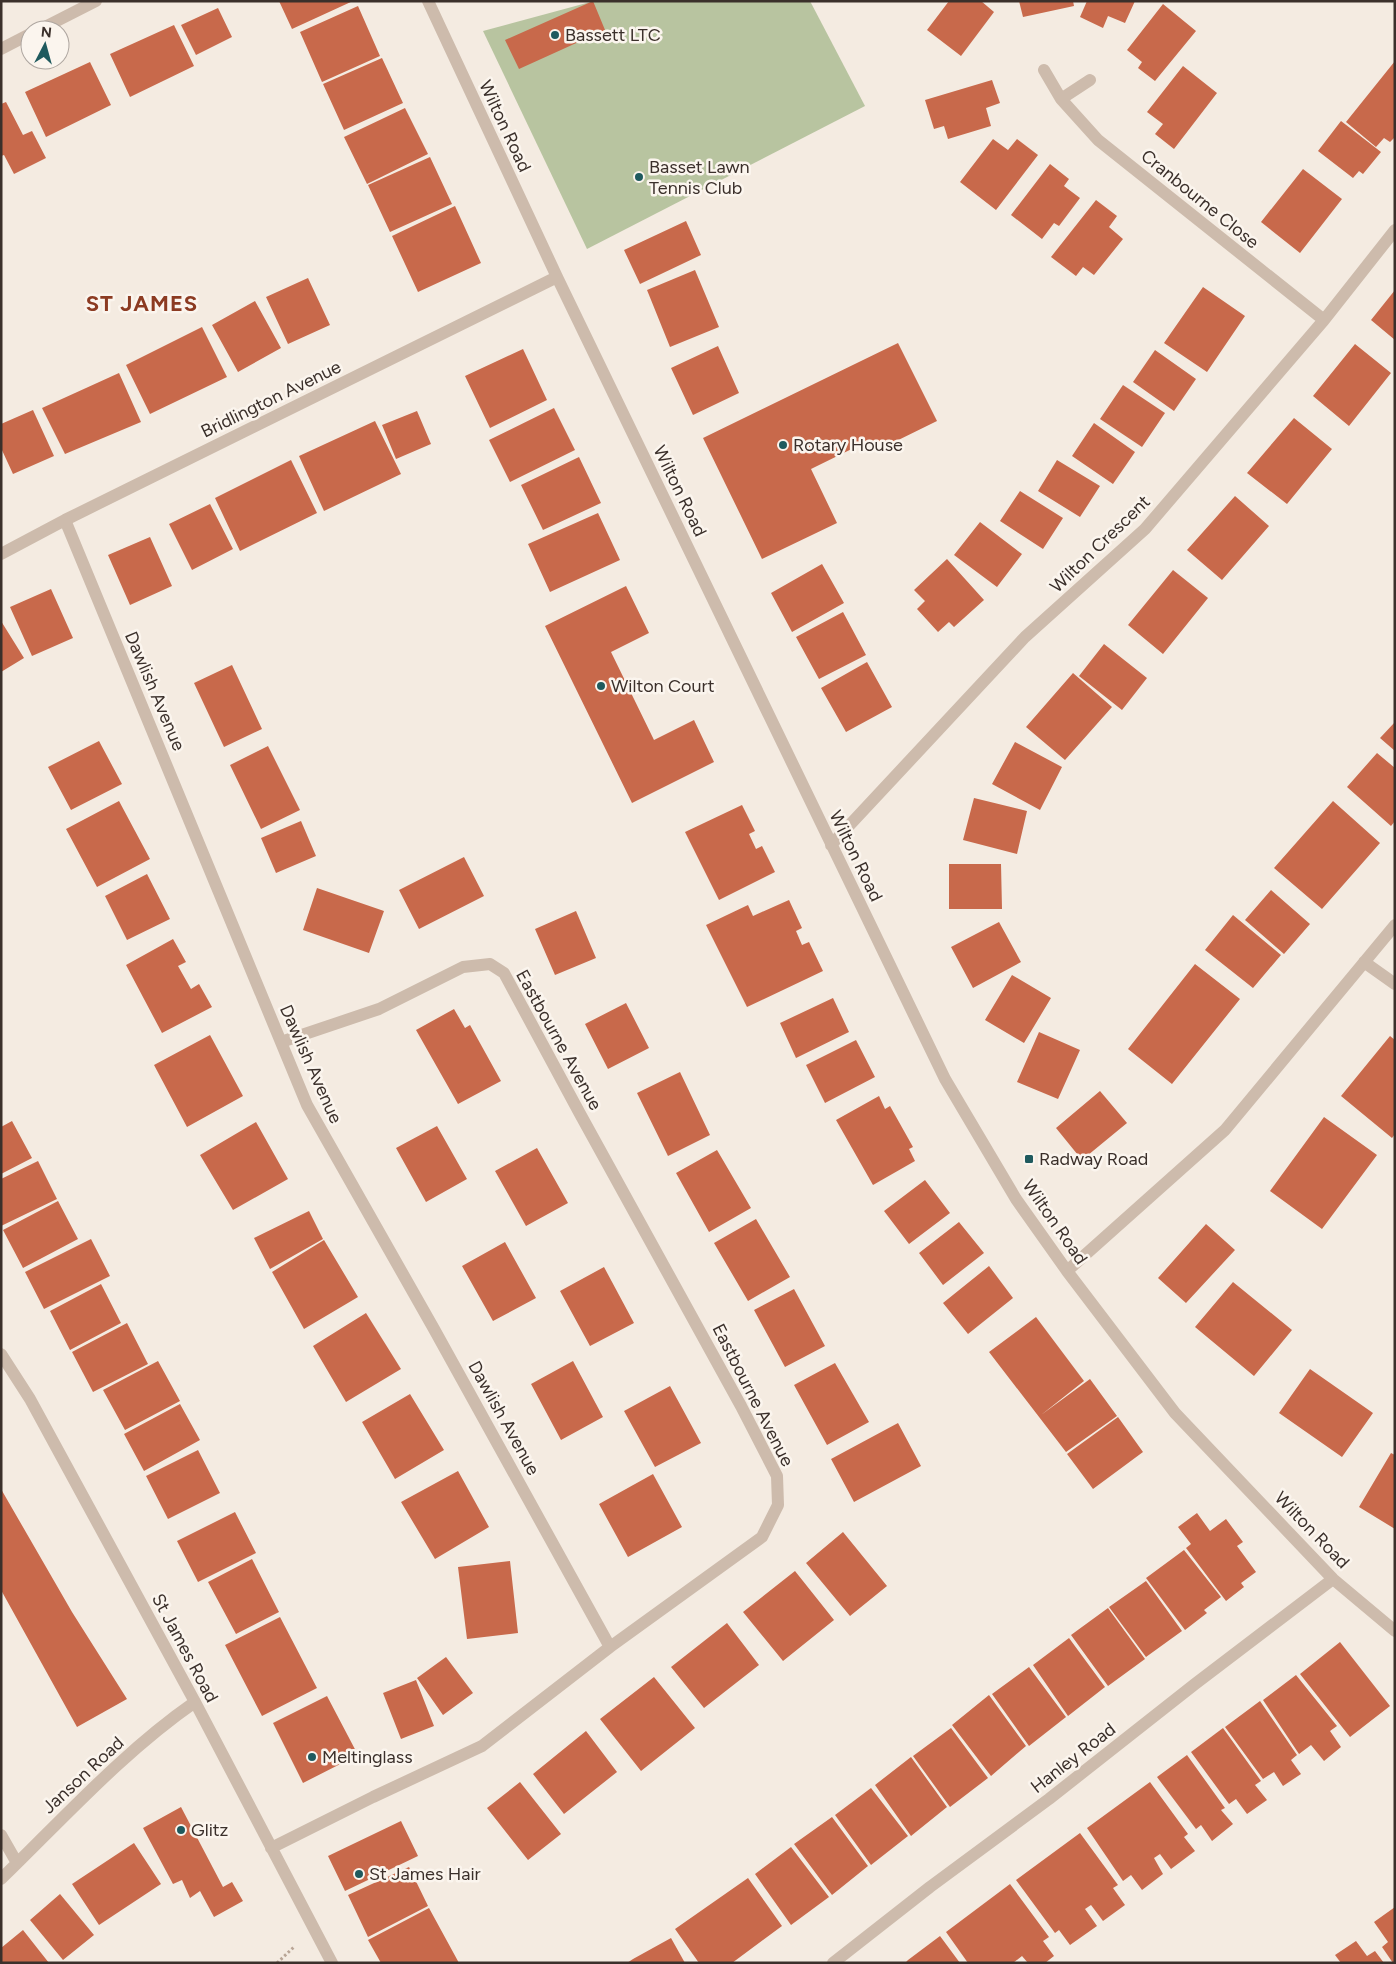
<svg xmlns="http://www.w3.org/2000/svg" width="1396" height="1964" font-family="Figtree,sans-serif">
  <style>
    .green { fill: #b8c4a0 }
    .building { fill: #c8694b }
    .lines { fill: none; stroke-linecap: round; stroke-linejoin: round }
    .path { stroke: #b9a596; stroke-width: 3; stroke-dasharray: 2.5 2.5; stroke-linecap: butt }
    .minor { stroke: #cdbbac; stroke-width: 12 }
    .poi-dot { fill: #1f5a5e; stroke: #fbf5ee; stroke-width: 2 }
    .labels { text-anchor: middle; stroke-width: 5; stroke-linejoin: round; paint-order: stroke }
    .poi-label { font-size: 18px; fill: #3b302b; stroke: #fbf5ee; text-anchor: start }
    .street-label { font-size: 18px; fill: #3b302b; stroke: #fbf5ee }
    .district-label { font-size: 22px; font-weight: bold; letter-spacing: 1px; fill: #8c3b22; stroke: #fbf5ee }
  </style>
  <rect width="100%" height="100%" fill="#f4ebe1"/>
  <!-- green -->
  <path class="green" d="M594 1H810L865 106 587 249 483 31Z"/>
  <!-- building -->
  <path class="building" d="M279 1H353L292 29Z
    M593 1 605 30 519 69 505 40Z
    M949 1H981L994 12 961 56 927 30Z
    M1019 1H1073L1074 6 1023 17Z
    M1087 1H1135L1125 23 1108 16 1103 28 1080 17Z
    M1163 4 1196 31 1155 81 1138 68 1142 62 1127 50Z
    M358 6 380 56 322 82 300 32Z
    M218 8 232 37 196 55 181 25Z
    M174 25 194 66 130 97 110 54Z
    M382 58 403 103 344 130 323 84Z
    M1395 61V137L1390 142 1384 138 1376 147 1346 122Z
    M90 62 111 105 46 137 25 92Z
    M1183 66 1217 93 1174 149 1155 134 1163 124 1147 112Z
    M992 80 1000 103 986 108 991 126 948 139 944 126 934 129 925 100Z
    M6 102 23 135 32 131 46 158 14 174 4 155 1 156V104Z
    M405 108 428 154 367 184 344 137Z
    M1341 121 1381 152 1363 174 1359 171 1353 178 1318 151Z
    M993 139 1008 150 1017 139 1038 155 996 210 960 182Z
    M430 157 452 204 390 232 368 185Z
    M1050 164 1069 179 1064 186 1080 198 1059 226 1054 223 1042 239 1011 215Z
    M1303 169 1342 199 1300 253 1261 222Z
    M1096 200 1117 216 1109 227 1123 239 1094 275 1083 267 1076 276 1051 257Z
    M455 206 481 263 418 292 392 236Z
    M686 221 701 255 640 284 624 250Z
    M695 270 719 327 670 347 647 290Z
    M308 278 330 325 288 344 266 297Z
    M1203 287 1245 316 1207 372 1164 343Z
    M1395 290V340L1371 320Z
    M255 301 281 348 238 372 212 325Z
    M202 327 227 377 150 414 126 365Z
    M898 343 937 421 876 451 870 440 811 469 837 523 762 559 703 438Z
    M1355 344 1391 373 1349 426 1313 396Z
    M718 346 739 393 693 415 671 368Z
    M523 349 547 400 490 428 465 376Z
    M1155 350 1196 379 1174 411 1133 382Z
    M119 373 141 422 65 454 42 408Z
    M1123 385 1165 413 1142 447 1100 419Z
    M554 408 575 450 510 482 489 440Z
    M33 410 54 456 13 474 1 448V424Z
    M417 411 431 444 396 459 382 425Z
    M1294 418 1332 449 1287 504 1247 473Z
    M375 421 401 474 324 511 299 456Z
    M1094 423 1135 452 1113 484 1072 456Z
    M579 457 601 503 543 530 521 485Z
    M291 460 317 513 240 551 215 498Z
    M1057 460 1100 486 1080 517 1038 491Z
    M1020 491 1063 518 1043 549 1000 521Z
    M1235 496 1269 526 1222 580 1187 550Z
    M210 504 233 549 192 570 169 524Z
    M598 513 620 560 550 592 528 544Z
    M980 522 1022 554 997 587 954 555Z
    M150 537 172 586 130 605 108 555Z
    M947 559 984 600 954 627 949 622 938 632 917 609 925 601 914 590Z
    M822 564 844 603 792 632 771 593Z
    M1173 570 1208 598 1163 654 1128 625Z
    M626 586 649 633 611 652 654 740 694 720 714 762 632 803 545 626Z
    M51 589 73 638 32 656 10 607Z
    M843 612 866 655 819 679 796 637Z
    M1 621 24 658 1 672Z
    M1104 644 1147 678 1122 710 1079 676Z
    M867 662 892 707 846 732 821 688Z
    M232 665 262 729 224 747 194 683Z
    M1073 673 1112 707 1065 760 1026 727Z
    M1395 722V751L1380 738Z
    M99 741 122 784 71 810 48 767Z
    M1015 742 1062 767 1040 810 992 784Z
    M268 746 300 810 261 829 230 765Z
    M1377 753 1395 768V821L1391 826 1347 787Z
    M974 798 1027 811 1017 854 963 840Z
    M119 801 150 859 97 887 66 829Z
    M1333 801 1380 843 1322 909 1274 868Z
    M742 805 755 831 749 834 756 849 762 846 775 872 719 900 685 832Z
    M301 821 316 856 276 873 261 838Z
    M464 857 484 896 419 929 399 890Z
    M949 864H1001L1002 909H949Z
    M147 874 170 919 127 940 105 896Z
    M317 888 384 911 369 953 303 930Z
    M1271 890 1310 924 1284 954 1245 920Z
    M789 900 802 928 796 931 802 945 809 942 823 971 747 1007 706 925 748 905 753 916Z
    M576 911 596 958 555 975 535 929Z
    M1233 915 1281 955 1253 988 1205 950Z
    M999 922 1021 962 973 988 951 947Z
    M173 939 186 962 178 966 191 989 199 984 212 1007 162 1033 126 965Z
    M1195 964 1240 999 1172 1084 1128 1049Z
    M1012 975 1051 998 1024 1043 985 1020Z
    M833 998 849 1032 796 1058 780 1023Z
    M626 1003 649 1048 608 1069 585 1024Z
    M454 1009 465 1028 470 1025 501 1081 458 1104 416 1030Z
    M1039 1032 1080 1050 1058 1099 1017 1082Z
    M210 1035 243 1096 187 1127 154 1065Z
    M1390 1036 1395 1040V1134L1392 1138 1341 1096Z
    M856 1040 875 1077 825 1103 806 1065Z
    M680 1072 710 1135 668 1156 637 1093Z
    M1100 1091 1127 1123 1082 1160 1056 1128Z
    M879 1096 885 1109 890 1106 913 1147 909 1149 915 1161 873 1185 836 1120Z
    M1324 1117 1377 1155 1322 1229 1270 1191Z
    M12 1121 32 1158 1 1174V1127Z
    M256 1122 288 1179 233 1210 200 1155Z
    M437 1126 467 1179 426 1202 396 1148Z
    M537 1148 568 1203 526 1226 495 1171Z
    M717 1150 751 1208 709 1232 676 1173Z
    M38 1161 57 1199 1 1226V1179Z
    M925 1180 950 1213 909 1244 884 1211Z
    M58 1201 78 1239 23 1268 3 1230Z
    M309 1211 323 1239 270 1269 254 1238Z
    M756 1219 790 1277 748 1301 714 1243Z
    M959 1222 984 1253 943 1285 919 1253Z
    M1206 1224 1235 1250 1186 1303 1158 1278Z
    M91 1239 110 1276 44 1309 25 1272Z
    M324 1240 358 1297 304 1329 272 1272Z
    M505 1242 536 1298 493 1321 462 1266Z
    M989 1266 1013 1298 968 1334 943 1303Z
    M604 1267 634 1323 590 1346 560 1291Z
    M1233 1282 1292 1330 1254 1376 1195 1327Z
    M101 1284 121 1323 70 1350 50 1311Z
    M794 1289 825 1346 785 1367 754 1310Z
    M366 1313 401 1369 346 1402 313 1346Z
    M1036 1317 1084 1381 1041 1415 1090 1379 1117 1416 1066 1452 989 1352Z
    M127 1323 148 1364 93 1392 72 1352Z
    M158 1361 180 1401 125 1430 103 1390Z
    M573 1361 603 1417 561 1440 531 1384Z
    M835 1363 869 1422 827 1445 794 1385Z
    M1310 1369 1373 1413 1342 1457 1279 1413Z
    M670 1386 701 1443 655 1467 624 1411Z
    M410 1394 444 1450 395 1479 362 1422Z
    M180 1404 200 1440 144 1471 124 1434Z
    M1118 1417 1143 1452 1093 1489 1067 1454Z
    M898 1423 921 1466 854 1502 831 1459Z
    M198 1450 220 1493 168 1519 146 1476Z
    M1391 1453 1395 1455V1529L1359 1507Z
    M458 1471 489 1527 435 1559 401 1502Z
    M653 1474 682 1527 628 1557 599 1504Z
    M1 1489 72 1612 127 1699 77 1727 1 1590Z
    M235 1512 256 1553 198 1582 177 1541Z
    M1197 1513 1210 1531 1226 1519 1243 1542 1237 1546 1256 1572 1241 1583 1244 1587 1226 1601 1186 1548 1191 1544 1178 1527Z
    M843 1532 887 1586 850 1616 806 1563Z
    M1184 1550 1221 1597 1204 1610 1207 1613 1185 1630 1146 1578Z
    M252 1559 279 1612 236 1634 208 1582Z
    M510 1561 518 1633 467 1639 458 1567Z
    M795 1571 834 1620 783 1661 743 1612Z
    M1146 1581 1182 1631 1146 1657 1109 1607Z
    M1108 1608 1145 1659 1108 1686 1071 1635Z
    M280 1617 317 1688 262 1716 225 1645Z
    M727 1623 759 1665 704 1708 671 1667Z
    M1069 1638 1105 1687 1068 1716 1033 1665Z
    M1340 1642 1390 1706 1350 1737 1300 1674Z
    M446 1657 473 1693 443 1715 417 1678Z
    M1029 1667 1066 1717 1029 1746 992 1694Z
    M1296 1675 1337 1726 1330 1731 1341 1747 1324 1761 1311 1745 1299 1754 1263 1700Z
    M654 1677 695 1728 641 1771 600 1719Z
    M416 1680 434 1726 401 1739 383 1693Z
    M989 1695 1026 1746 991 1776 952 1725Z
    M327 1696 358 1755 303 1783 273 1723Z
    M1260 1701 1297 1755 1291 1760 1301 1774 1283 1786 1274 1772 1263 1779 1225 1727Z
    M951 1728 988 1778 950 1807 913 1756Z
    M1223 1728 1261 1781 1255 1785 1267 1800 1247 1814 1236 1799 1229 1804 1191 1752Z
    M586 1731 617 1772 564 1814 533 1774Z
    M1187 1755 1225 1808 1221 1810 1233 1824 1212 1841 1201 1825 1196 1829 1157 1777Z
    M911 1757 947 1807 911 1836 875 1785Z
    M520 1782 561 1834 528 1860 487 1808Z
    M1150 1782 1188 1834 1184 1837 1195 1851 1171 1869 1160 1854 1154 1858 1163 1874 1142 1890 1131 1875 1123 1881 1087 1828Z
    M871 1788 908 1836 871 1865 835 1815Z
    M181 1807 223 1887 232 1882 243 1901 214 1917 200 1891 190 1898 182 1880 173 1884 143 1828Z
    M832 1817 868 1866 832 1895 794 1844Z
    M401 1821 418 1856 345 1891 328 1856Z
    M1080 1833 1118 1885 1113 1888 1125 1905 1103 1921 1091 1905 1085 1909 1097 1926 1070 1945 1059 1930 1055 1933 1016 1880Z
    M134 1843 161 1884 99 1925 72 1884Z
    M791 1847 829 1897 791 1925 755 1874Z
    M409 1867 428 1906 368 1937 348 1895Z
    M748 1878 782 1926 732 1963H699L675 1929Z
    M1010 1884 1049 1937 1043 1941 1054 1956 1045 1963H1028L1022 1956 1013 1963H968L946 1932Z
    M60 1894 94 1935 63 1960 30 1920Z
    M1395 1907V1963H1393L1382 1947 1388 1942 1374 1922Z
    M429 1908 459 1963H381L368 1940Z
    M23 1930 49 1963H1V1948Z
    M940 1936 960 1963H905L908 1960Z
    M671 1938 685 1963H627L633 1959Z
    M1356 1941 1367 1956 1375 1951 1384 1963H1341L1335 1955Z"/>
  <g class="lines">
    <!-- path -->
    <path class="path" d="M277 1963 295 1946"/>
    <!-- minor -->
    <path class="minor" d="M428 1 557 277 945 1079 1016 1199 1067 1271 1175 1413 1333 1579 1395 1631
      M39 30 96 1
      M1 49 30 34
      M1044 70 1061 99 1098 140 1324 320
      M1061 99 1090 80
      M65 520 307 1105 434 1329 610 1647
      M1 554 65 520 557 277
      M831 845 1025 637 1145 529 1324 320 1395 230
      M1364 962 1395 984
      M1067 1271 1225 1130 1395 925
      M1 1354 30 1399 195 1702 332 1963
      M1 1835 17 1863
      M271 1848 373 1797 482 1746 610 1647 762 1537 778 1505 777 1476 741 1406 579 1112 504 973 490 964 463 967 379 1009 281 1042
      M1 1879C64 1818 123 1752 195 1702
      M833 1963 930 1887 1049 1799 1195 1684 1333 1579"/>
  </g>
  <!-- markers -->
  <g class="poi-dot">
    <circle cx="555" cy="35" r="5"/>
    <circle cx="639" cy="177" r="5"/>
    <circle cx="783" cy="445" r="5"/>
    <circle cx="601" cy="686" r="5"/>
    <rect x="1024" y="1154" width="10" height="10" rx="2.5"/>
    <circle cx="312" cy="1757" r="5"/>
    <circle cx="181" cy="1830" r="5"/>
    <circle cx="359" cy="1874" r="5"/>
  </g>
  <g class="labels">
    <!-- poi labels -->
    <g class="poi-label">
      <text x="565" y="41">Bassett LTC</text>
      <text x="649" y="173">Basset Lawn<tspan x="649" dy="21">Tennis Club</tspan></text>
      <text x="793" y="451">Rotary House</text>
      <text x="611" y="692">Wilton Court</text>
      <text x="1039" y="1165">Radway Road</text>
      <text x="322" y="1763">Meltinglass</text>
      <text x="191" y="1836">Glitz</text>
      <text x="369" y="1880">St James Hair</text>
    </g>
    <!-- street labels -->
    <g class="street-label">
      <text transform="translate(505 126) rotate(65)" y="6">Wilton Road</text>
      <text transform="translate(1200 199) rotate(39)" y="6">Cranbourne Close</text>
      <text transform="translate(271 399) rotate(-26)" y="6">Bridlington Avenue</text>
      <text transform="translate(680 491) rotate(64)" y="6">Wilton Road</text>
      <text transform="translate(1100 544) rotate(-44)" y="6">Wilton Crescent</text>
      <text transform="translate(155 691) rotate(67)" y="6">Dawlish Avenue</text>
      <text transform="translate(856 856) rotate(64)" y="6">Wilton Road</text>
      <text transform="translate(559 1040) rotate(61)" y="6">Eastbourne Avenue</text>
      <text transform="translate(311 1064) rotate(66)" y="6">Dawlish Avenue</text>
      <text transform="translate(1055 1222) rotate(55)" y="6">Wilton Road</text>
      <text transform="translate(753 1395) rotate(63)" y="6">Eastbourne Avenue</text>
      <text transform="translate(504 1418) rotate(61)" y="6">Dawlish Avenue</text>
      <text transform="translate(1312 1530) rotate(46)" y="6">Wilton Road</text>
      <text transform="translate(185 1648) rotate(62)" y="6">St James Road</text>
      <text transform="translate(1073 1758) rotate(-38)" y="6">Hanley Road</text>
      <text transform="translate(83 1775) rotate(-43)" y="6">Janson Road</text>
    </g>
    <!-- district labels -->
    <g class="district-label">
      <text x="142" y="311">ST JAMES</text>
    </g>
  </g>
  <!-- border -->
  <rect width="1396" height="1964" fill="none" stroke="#3b302b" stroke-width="5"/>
  <!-- north arrow -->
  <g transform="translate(45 45) rotate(6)"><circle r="24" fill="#fbf5ee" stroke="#aea6a0"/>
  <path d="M0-4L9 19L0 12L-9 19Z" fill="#1f5a5e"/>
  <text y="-8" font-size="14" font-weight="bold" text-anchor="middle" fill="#3b302b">N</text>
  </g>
</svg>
